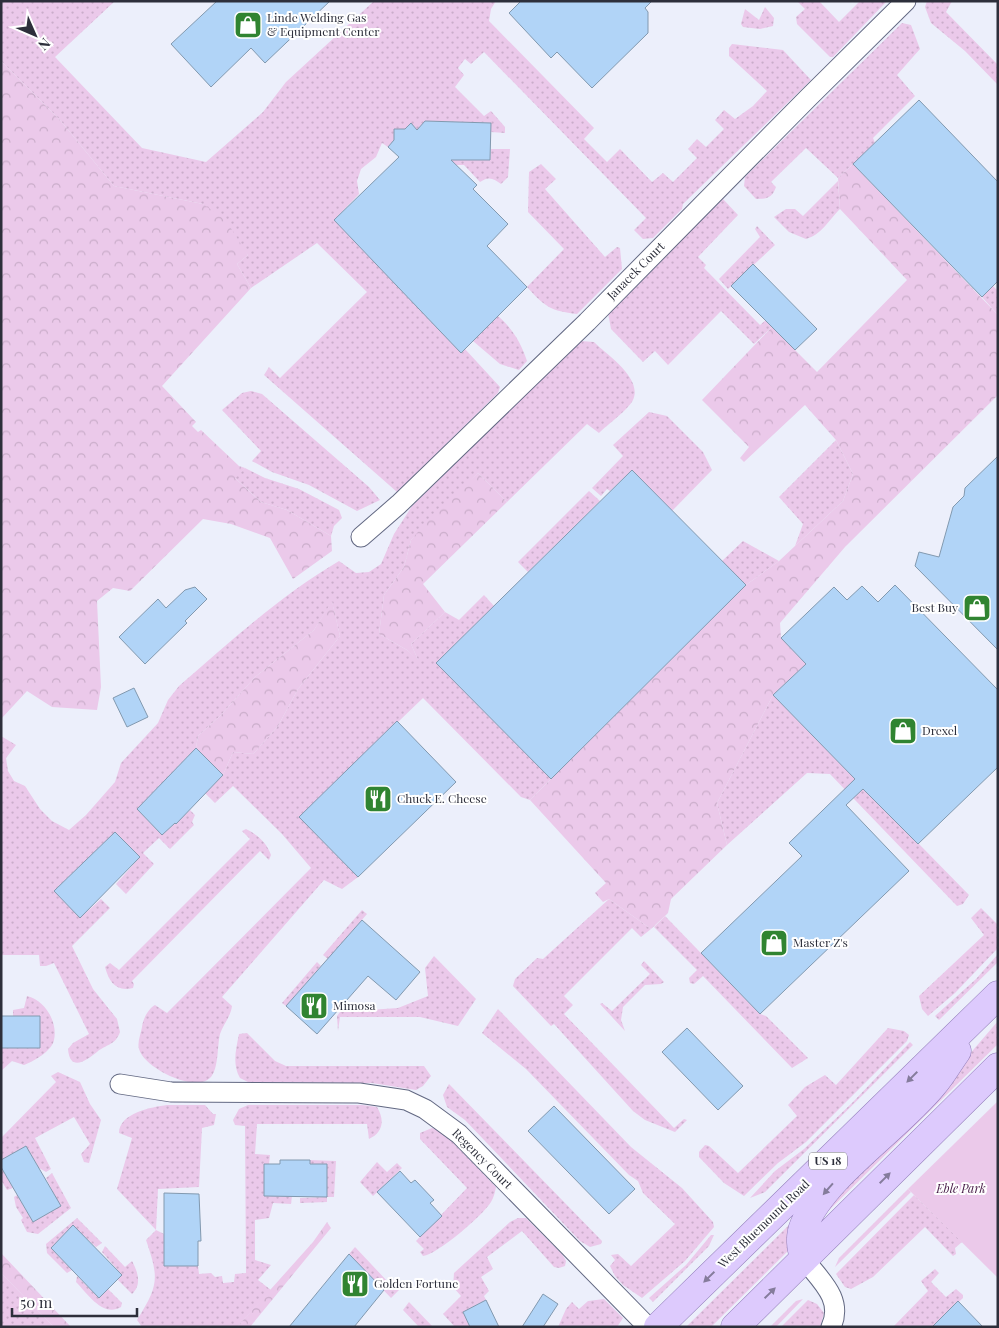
<svg xmlns="http://www.w3.org/2000/svg" width="999" height="1328" font-family="'Playfair Display',serif">
  <style>
    .grass { fill: url(#grass-dots) }
    .forest { fill: url(#forest-crowns) }
    .park { fill: #ebc9ea }
    .building { fill: #b1d4f7; stroke: #8299af }
    .lines { fill: none; stroke-linecap: round; stroke-linejoin: round }
    .street-casing { stroke: #626882; stroke-width: 21 }
    .primary-casing { stroke: #907cb8; stroke-width: 29 }
    .street { stroke: #fff; stroke-width: 19 }
    .primary { stroke: #ddcafd; stroke-width: 28 }
    .oneway { fill: #857c9c }
    .labels { text-anchor: middle; stroke-width: 4; stroke-linejoin: round; paint-order: stroke }
    .shield { fill: #fff; stroke: #6c6d76; stroke-width: 1 }
    .shield-label { font-size: 11px; font-weight: bold; fill: #2d2f3b }
    .poi-label { font-size: 12px; fill: #2d2f3b; stroke: #fff; text-anchor: start }
    .street-label { font-size: 12px; fill: #2d2f3b; stroke: #fff }
    .park-label { font-size: 12px; font-style: italic; fill: #461a46; stroke: #fff }
  </style>
  <defs>
    <pattern id="grass-dots" width="8" height="8" patternUnits="userSpaceOnUse" patternTransform="scale(1.25)"><rect width="8" height="8" fill="#ebc9ea"/><path d="M2 2h.1M6 6h.1" fill="none" stroke="#caadca" stroke-width="1.8" stroke-linecap="round"/></pattern>
    <pattern id="forest-crowns" width="20" height="18" patternUnits="userSpaceOnUse" patternTransform="scale(1.25)"><rect width="20" height="18" fill="#ebc9ea"/><path d="M2 6a3 3 0 1 1 6 0M12 15a3 3 0 1 1 6 0" fill="none" stroke="#caadca"/></pattern>
  </defs>
  <rect width="100%" height="100%" fill="#eceffb"/>
  <!-- grass -->
  <path class="grass" d="M1 1H115L55 57 142 148 206 162 263 112 286 82 374 1H496L491 9 489 21 594 128 584 139 607 162 620 149 652 182 663 173 673 182 697 158 688 149 697 139 706 147 724 129 715 120 724 110 735 119 753 106 767 91 729 56V48L732 44 783 50 811 80 683 204 682 209 653 238 643 239 634 230 646 218 484 52 471 64 465 59 458 68 464 75 455 87 484 116 491 111 505 127V133L491 132V123L426 121 417 130 411 123 405 129H394V140L388 147 382 143 376 157 361 169 357 181 359 194 334 220 461 352 465 349 500 387 498 393 397 492 264 375 269 367 280 378 367 292 317 243 251 288 237 264 248 255 203 204 114 186 60 120 1 61Z
    M797 1H819L839 22 860 1H887L833 57H830L797 24 796 17 805 9Z
    M927 1H952L946 12 998 65V85L965 51 931 23 925 7Z
    M765 7 774 18 773 26 760 29 743 27 741 24 745 9 759 20Z
    M902 23 911 25 920 49 897 75 915 96 873 138 875 143 838 178 806 148 771 182 776 187C772 198 767 199 756 199L744 186 745 177Z
    M491 149H510L508 177 501 184C493 178 489 176 480 182L464 165H456L450 160H490Z
    M541 164 556 179 545 189 605 257 617 247 620 248 622 269 577 314C551 311 545 307 527 287L564 249 528 212 529 172Z
    M838 181 840 209C829 220 821 235 806 239L789 232 774 217 786 209H795L803 216Z
    M723 199 738 215 698 257 706 265 704 268 760 325 766 320 772 327 754 344 721 311 668 365 655 351 643 362 611 329 608 313Z
    M757 226 775 245 728 289 719 279 760 237 755 229Z
    M993 286 998 291V315L982 297Z
    M498 316C513 329 521 343 527 361L519 370 500 364 473 341Z
    M581 341 594 342C607 355 643 378 633 400 628 410 607 425 599 433L587 424 507 502 478 473 411 540 404 567 384 595 379 634 407 650 418 660 411 644 445 612 459 620 484 595 494 606 436 663 551 779 530 800 521 797 423 698 299 817 358 877 342 889 324 880 222 997 232 1006C231 1016 223 1025 220 1034 217 1046 219 1069 210 1078 195 1093 144 1068 139 1049 137 1042 141 1034 142 1027 143 1019 148 1009 155 1005L167 1013 311 868 282 834 233 786 215 803 205 793 223 775 233 752 253 754 278 726 298 689 340 636 332 602 314 630 255 677 221 715 198 736 196 748 137 809 162 835 190 810 195 815 192 822 194 825 170 849 159 838 143 853 154 864 126 894 116 884 140 857 115 832 54 891 80 918 101 899 110 908 72 946 93 989 117 1019 120 1032C115 1046 106 1044 97 1052 87 1060 70 1073 68 1049L73 1043 89 1034 54 963 46 966H40L39 955H1V736L16 745 6 758 8 771 14 781 25 786 40 809 52 821 69 830 86 815 115 782 121 763 158 723 168 700 179 686C231 641 280 596 339 561L356 573 369 572 381 564 394 534 412 506Z
    M251 391 262 394 369 487 380 500 357 511 309 485 272 472 252 461 261 451 222 410 242 393Z
    M649 412 667 416 703 452 712 470 672 511 632 470 610 491 607 489 601 496 592 488 623 456 613 445Z
    M836 440 853 474 843 501 795 546 803 524 779 497Z
    M245 468 265 478 299 489 339 510 342 518 334 526 331 536 287 510 261 502 234 477Z
    M589 491 600 501 528 572 518 562Z
    M743 541 779 561 746 585 722 561Z
    M773 695 969 895 963 904 957 906 830 774 807 773 727 845 717 803Z
    M246 829C258 835 267 843 271 855L269 860 260 851 132 981 134 984 133 988C116 992 109 982 105 967L110 963 119 970 250 839 242 831Z
    M609 899 651 929 641 937 632 928 564 996 573 1005 564 1014 674 1128 684 1119 687 1120 675 1132 645 1120 633 1111 554 1024 551 1026 513 986 515 979 537 958 543 959Z
    M981 908 998 925V948L955 993 928 1016 922 1009 919 996 984 935 971 918Z
    M362 910 367 914 328 959 323 955Z
    M665 916 760 1014 766 1016 808 1058 792 1068 703 976 694 984 690 983 689 978 697 970 654 927Z
    M998 954V962L939 1020 935 1016 976 979Z
    M434 956 476 999 458 1026 420 1017H340L338 1031 337 1016 340 1012 398 1008 428 996 425 968Z
    M644 961 664 982 661 984 645 985 623 1007 621 1020 625 1031 600 1004 602 1003 612 1011 650 974 641 965Z
    M317 962 321 966 286 1006 282 1003Z
    M27 996C45 1000 58 1022 54 1040 52 1051 34 1061 24 1065L12 1061 1 1071V1048H40V1016H13V1010L24 1008Z
    M498 1009 631 1147 682 1188 713 1222 714 1227 685 1261 642 1298 623 1285 615 1276 610 1266 615 1260 611 1255 618 1254 631 1266 675 1224 643 1193 638 1181 629 1175 526 1069 482 1033Z
    M998 1021V1044L815 1224 819 1210 968 1056Z
    M888 1028 904 1031 909 1035 907 1041 806 1142 778 1163 744 1196 724 1183 699 1157V1152L705 1145 709 1146 738 1173 797 1116 788 1105 805 1087 825 1075 836 1085Z
    M247 1033 275 1061 286 1066H424L431 1076 423 1086 416 1090 372 1083 248 1082 240 1078C232 1064 236 1049 239 1034Z
    M910 1042 913 1045 765 1192 750 1198 775 1171 804 1149 853 1102Z
    M58 1072 80 1082 90 1104 101 1120 89 1163 84 1162 81 1154 90 1144 74 1117 35 1138 51 1169 46 1172 39 1168 26 1146 1 1160V1138L56 1082 51 1076Z
    M449 1084 602 1241 601 1244 590 1247 580 1241 465 1120 447 1107 443 1095Z
    M167 1105H205L213 1114H216L214 1125 202 1128 199 1187 158 1189 156 1230 164 1234V1266H198L199 1274 211 1273 215 1277 222 1276 223 1283 234 1282 235 1274 246 1273 245 1126 235 1125 233 1120 239 1109 248 1105H362L377 1107C385 1120 383 1133 369 1139L367 1124H257L255 1154 270 1155 269 1164 264 1165V1196H292L291 1204 273 1203 269 1218 255 1220V1260L271 1265 258 1280 271 1290 237 1327H142L137 1320C159 1285 159 1278 146 1240L156 1230 117 1189 132 1138 119 1133C119 1113 152 1107 167 1105Z
    M432 1128 440 1130 446 1135 496 1187C495 1192 494 1197 491 1202 483 1215 438 1254 423 1256L420 1252 424 1249 416 1241 467 1188 420 1139V1133Z
    M310 1160 336 1161 334 1197H327V1202L300 1203V1198L327 1197V1164H310Z
    M377 1162 387 1172 397 1163 402 1168 373 1196 360 1182Z
    M1 1167 13 1188 7 1190 1 1180Z
    M52 1173 71 1208 38 1234 27 1232 21 1220 23 1218 16 1207 14 1197 17 1195 33 1222 60 1206 46 1178Z
    M908 1189 911 1192 835 1267 839 1258Z
    M914 1195 962 1242 955 1248 956 1254 953 1256 925 1227 873 1277 851 1289 845 1287 836 1274Z
    M77 1218 102 1243 96 1247 73 1226 51 1248 72 1270 67 1273 47 1253 46 1244Z
    M518 1218H526L562 1254 566 1261 565 1266 559 1268 554 1267 522 1231 487 1257 493 1269 481 1277 489 1291 484 1296 486 1300 463 1312 470 1327H455L443 1314 461 1296 453 1287 454 1273 510 1222Z
    M795 1219 789 1250 711 1327H686Z
    M711 1235H714L709 1246 653 1302 649 1298 686 1265Z
    M105 1246 125 1267 132 1261C138 1272 142 1285 132 1294L118 1280 122 1275 102 1252Z
    M355 1247 388 1282 392 1279 400 1283 399 1290 391 1298 349 1254Z
    M935 1269 939 1273 931 1282 946 1297 956 1289 963 1295V1298L932 1327H893L928 1291 921 1281Z
    M1 1273 54 1327H1Z
    M77 1276 99 1298 108 1289 122 1303 121 1307C103 1318 87 1293 76 1282Z
    M604 1299 623 1318 617 1327H558L566 1309 572 1302 579 1309 588 1301Z
    M803 1299 776 1327H770L796 1301Z
    M808 1300 817 1304 824 1313 820 1327H781Z
    M409 1302 433 1327H419L403 1310Z"/>
  <!-- forest -->
  <path class="forest" d="M1 61 60 120 114 186 203 204 225 219 248 255 237 264 251 288 162 386 196 422 192 426 198 432 201 430 239 466 245 468 235 478 261 502 287 510 331 536 332 551 293 579 270 538 231 524 203 519 130 591 113 588 97 601 101 687 97 710 52 707 27 691 1 719Z
    M853 164 998 315V395L845 547 780 623 781 638 806 664 773 695 717 803 727 845 671 899 668 913 651 929 609 899 603 902 595 893 606 883 530 800 746 585 779 561 843 501 853 474 836 440 805 405 744 462 740 458 749 447 702 400 772 327 817 372 907 280 840 209 838 178Z
    M478 473 507 502 423 584 445 612 411 644 419 662 407 650 379 634 384 595 404 567 411 540 437 510Z
    M332 601 340 636 298 689 278 726 253 754 233 752 223 775 196 748 198 736 221 715 255 677 314 630Z
    M327 1222 331 1228 250 1327H237L313 1242Z
    M1 1253 71 1327H54L1 1273Z"/>
  <!-- park -->
  <path class="park" d="M998 1101V1278L908 1189Z"/>
  <!-- building -->
  <path class="building" d="M217 1H330L265 63 251 48 211 87 171 44Z
    M521 1H652L645 8 648 12V33L592 88 557 52 551 58 509 13Z
    M919 100 998 182V281L982 297 853 164Z
    M425 121 491 123 490 160H451L477 185 473 189 508 224 487 246 527 287 461 353 334 220 399 157 388 147 394 140V129H405L411 123 417 130Z
    M753 264 817 329 795 350 731 286Z
    M998 456V650L915 566 919 552 939 557 953 507 964 496 965 488Z
    M632 470 746 585 551 779 436 663Z
    M895 585 998 690V767L918 844 863 789 846 805 909 871 760 1014 701 953 802 856 789 843 855 779 773 695 806 664 781 638 834 587 847 600 862 586 878 602Z
    M195 587 207 599 185 621 187 623 145 664 119 637 158 599 166 608 185 590Z
    M134 688 148 717 127 727 113 698Z
    M397 721 456 782 358 877 299 817Z
    M196 748 223 775 176 824 175 823 162 835 137 809Z
    M115 832 140 857 80 918 54 891Z
    M362 920 420 972 396 1000 368 976 317 1034 286 1006Z
    M1 1016H40V1048H1Z
    M687 1028 743 1086 718 1110 662 1052Z
    M554 1106 635 1189 609 1214 528 1131Z
    M26 1146 61 1206 33 1222 1 1167V1160Z
    M280 1160H310V1164H327V1197L264 1196V1164H280Z
    M400 1171 411 1183 415 1180 434 1200 430 1203 442 1216 420 1237 377 1192Z
    M164 1193 199 1194 201 1241H198V1266H164Z
    M73 1225 122 1275 99 1298 51 1248Z
    M349 1254 384 1290 354 1327H289Z
    M543 1294 558 1304 543 1327H522Z
    M486 1300 499 1327H470L463 1312Z
    M958 1301 983 1327H932Z"/>
  <g class="lines">
    <defs>
      <path id="street" d="M361 537 399 504 587 322 808 98 906 1
        M120 1084 171 1092 359 1093 406 1100 425 1109 459 1134 648 1327
        M804 1259C820 1280 844 1299 831 1327"/>
      <path id="primary" d="M804 1259C801 1247 799 1237 804 1225 825 1175 897 1129 933 1085 942 1075 949 1062 957 1051
        M658 1327 998 995
        M735 1327 998 1067"/>
    </defs>
    <!-- street casing -->
    <use href="#street" class="street-casing"/>
    <!-- primary casing -->
    <use href="#primary" class="primary-casing"/>
    <!-- street -->
    <use href="#street" class="street"/>
    <!-- primary -->
    <use href="#primary" class="primary"/>
  </g>
  <!-- one-way arrows -->
  <defs><path id="oneway-solid" d="M-6-.8H1V-3.2L6.5 0L1 3.2V.8H-6Z" transform="scale(1.25)"/></defs>
  <g class="oneway">
    <use href="#oneway-solid" transform="translate(912 1077) rotate(135)"/>
    <use href="#oneway-solid" transform="translate(885 1178) rotate(-45)"/>
    <use href="#oneway-solid" transform="translate(828 1189) rotate(131)"/>
    <use href="#oneway-solid" transform="translate(709 1277) rotate(136)"/>
    <use href="#oneway-solid" transform="translate(770 1293) rotate(-44)"/>
  </g>
  <!-- icons -->
  <defs>
    <symbol id="shop-square" viewBox="-11 -11 22 22"><rect x="-9" y="-9" width="18" height="18" rx="4" fill="#308431" stroke="#fff"/><path d="M-5-2.5h2.3a2.7 3.5 0 0 1 5.4 0H5L5.5 6h-11ZM-1.5-2.5h3a1.5 2.3 0 0 0-3 0Z" fill="#fff"/></symbol>
    <symbol id="restaurant-square" viewBox="-11 -11 22 22"><rect x="-9" y="-9" width="18" height="18" rx="4" fill="#308431" stroke="#fff"/><path d="M-5-6h1v4h1v-4h1v4h1v-4h1v5L-1.5 .5V6h-2V.5L-5-1ZM5-6V6H3V1.5H1.5Q1.5-4 5-6Z" fill="#fff"/></symbol>
  </defs>
  <g fill-rule="evenodd">
    <use href="#shop-square" x="232" y="9" width="32" height="32"/>
    <use href="#shop-square" x="961" y="592" width="32" height="32"/>
    <use href="#shop-square" x="887" y="715" width="32" height="32"/>
    <use href="#restaurant-square" x="362" y="783" width="32" height="32"/>
    <use href="#shop-square" x="758" y="927" width="32" height="32"/>
    <use href="#restaurant-square" x="298" y="990" width="32" height="32"/>
    <use href="#restaurant-square" x="339" y="1268" width="32" height="32"/>
  </g>
  <g class="labels">
    <!-- shield labels -->
    <rect class="shield" x="809" y="1152.5" width="38" height="17" rx="4"/>
    <g class="shield-label">
      <text x="828" y="1165">US 18</text>
    </g>
    <!-- poi labels -->
    <g class="poi-label">
      <text x="267" y="22">Linde Welding Gas<tspan x="267" dy="14">&amp; Equipment Center</tspan></text>
      <text x="958" y="612" text-anchor="end">Best Buy</text>
      <text x="922" y="735">Drexel</text>
      <text x="397" y="803">Chuck E. Cheese</text>
      <text x="793" y="947">Master Z's</text>
      <text x="333" y="1010">Mimosa</text>
      <text x="374" y="1288">Golden Fortune</text>
    </g>
    <!-- street labels -->
    <g class="street-label">
      <text transform="translate(636 271) rotate(-45)" y="4">Janacek Court</text>
      <text transform="translate(482 1159) rotate(45)" y="4">Regency Court</text>
      <text transform="translate(764 1224) rotate(-44)" y="4">West Bluemound Road</text>
    </g>
    <!-- park labels -->
    <g class="park-label">
      <text x="961" y="1193">Eble Park</text>
    </g>
  </g>
  <!-- border -->
  <rect width="999" height="1328" fill="none" stroke="#2d2f3b" stroke-width="5"/>
  <!-- north arrow -->
  <g transform="translate(35 35) rotate(135)" stroke="#ffffff" stroke-width="4" paint-order="stroke">
  <path d="M0-4L9 19L0 12L-9 19Z" fill="#2d2f3b"/>
  <text y="-8" font-size="14" font-weight="bold" text-anchor="middle" fill="#2d2f3b">N</text>
  </g>
  <!-- scale -->
  <path d="M12 1308v8h125v-8" fill="none" stroke="#2d2f3b" stroke-width="2.5"/>
  <text x="20" y="1308" font-size="15" fill="#2d2f3b" stroke="#ffffff" stroke-width="4" paint-order="stroke">50 m</text>
</svg>
